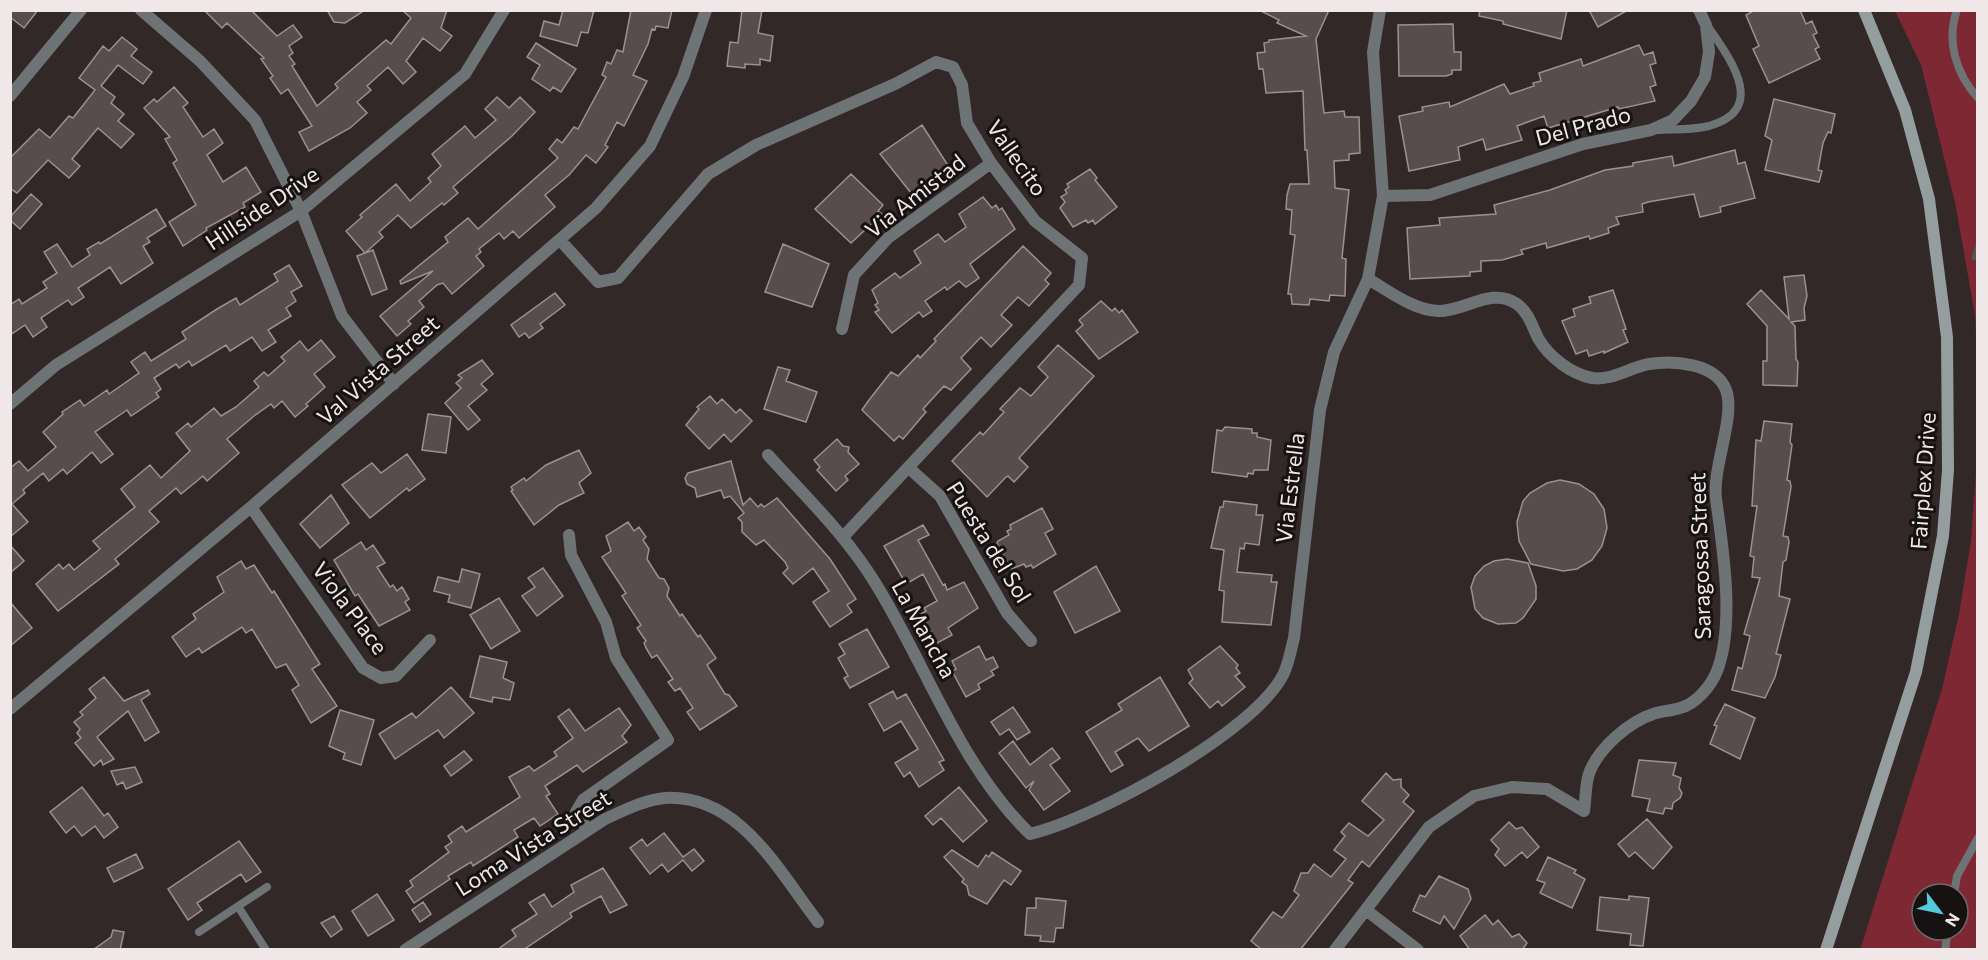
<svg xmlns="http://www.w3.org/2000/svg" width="1988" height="960" font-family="Commissioner,sans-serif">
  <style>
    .green { fill: #7d2832; fill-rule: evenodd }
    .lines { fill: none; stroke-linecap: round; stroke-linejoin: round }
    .stream { stroke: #4f5a5b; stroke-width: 4.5 }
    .building { fill: #584c4c; stroke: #9d9090; stroke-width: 1.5 }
    .service { stroke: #6e7475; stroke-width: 8 }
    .minor { stroke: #6e7475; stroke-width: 12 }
    .secondary { stroke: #949e9f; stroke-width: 12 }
    .labels { text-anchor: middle; stroke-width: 6; stroke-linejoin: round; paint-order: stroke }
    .street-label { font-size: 22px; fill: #f0e8e8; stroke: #171212 }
  </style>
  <rect width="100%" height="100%" fill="#332828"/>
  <!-- green -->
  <path class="green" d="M1895 11H1977V355L1975 315 1955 202 1921 65Z
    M1977 457V949L1860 950 1942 689 1959 614 1971 541ZM1922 894H1958V930H1922Z"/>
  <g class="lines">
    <!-- stream -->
    <path class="stream" d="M1974 258 1978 245"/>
  </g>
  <!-- building -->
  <path class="building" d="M10 10H38L24 28 10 17Z
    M204 10H251L277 36 293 25 302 37 289 46 293 53 289 56 295 64 292 66 317 106 338 88 335 84 386 40 391 44 411 18 402 10H447L441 28 452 36 440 51 423 38 406 61 416 72 403 84 388 67 367 86 371 90 357 102 367 113 350 128 309 151 299 132 312 126 288 89 281 94 270 78 273 76 261 59 264 58 227 23 222 28Z
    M327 10H365L345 23 334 22Z
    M563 10H594L588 33 581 32 577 46 540 36 544 21 559 25Z
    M631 10H672L668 28 656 26 655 30 652 29 648 44 633 75 647 81 624 126 617 122 605 145 608 147 596 163 586 155 569 175 545 195 555 207 519 238 513 231 504 239 499 233 479 249 481 252 476 256 484 266 452 294 443 283 437 285 419 301 424 307 408 321 411 324 397 336 380 316 433 271 401 284 400 281 448 242 445 237 468 218 478 229 558 158 549 149 557 139 562 143 574 127 578 129 606 77 602 75 607 62 611 64 617 50 623 52Z
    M742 10H762L758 33 773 36 770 61 760 59V65L745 64V68L727 66 730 42 738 43Z
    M1259 10H1329L1316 39 1324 113 1344 111 1345 117H1359L1360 153 1349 154V160L1334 161 1335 188 1349 190 1342 258 1346 259 1345 296 1330 295 1329 301 1310 299 1309 305 1292 304 1291 294H1288L1295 235 1290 234 1292 210 1286 209 1287 195 1290 184H1309L1307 150H1305L1303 91 1266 93 1263 69H1259L1257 53 1265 52 1264 43 1269 42V40L1306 36 1277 23 1279 20Z
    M1480 10H1567L1561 39 1503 24V21L1479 16Z
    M1589 10H1628L1598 27Z
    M1755 10H1800L1806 24 1812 21 1817 33 1813 35 1819 47 1815 49 1820 59 1769 83 1753 49 1759 46 1746 15Z
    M1453 24 1454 52H1461V70H1452V74L1446 76H1399L1398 25Z
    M122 37 137 49 131 56 152 72 143 84 118 65 101 86 115 97 111 103 124 114 118 121 134 134 121 148 98 128 72 159 80 166 69 178 48 160 17 193 10 188V158L39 129 50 138 69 116 73 118 95 90 79 78 103 46 109 51Z
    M536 43 576 69 561 92 553 87 550 91 532 79 540 65 527 57Z
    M1639 45 1644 55 1653 52 1656 63 1650 65 1656 85 1650 87 1655 101 1619 109 1618 107 1548 128 1544 116 1517 126 1522 140 1486 150 1483 139 1458 147 1460 160 1409 171 1399 116 1423 111 1422 107 1449 102 1450 107 1504 84 1510 94 1534 86 1533 83 1541 81 1539 73 1581 59 1583 66Z
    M174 87 188 103 183 107 203 137 214 129 223 143 207 155 223 182 246 167 261 192 243 203 245 207 206 228 207 230 183 246 169 222 196 205 173 163 177 160 165 139 170 137 144 108 154 99 157 102Z
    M497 97 509 108 520 97 535 112 512 136 453 187 458 193 444 205 442 203 411 228 398 215 379 232 383 237 365 253 346 231 362 217 360 215 396 184 410 201 431 182 428 178 441 166 432 154 465 126 475 138 496 120 485 109Z
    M1774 99 1835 114 1831 133 1828 132 1823 143 1818 170 1822 171 1819 182 1765 170 1772 140 1765 136Z
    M922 125 949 167 911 193 880 154Z
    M1735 150 1738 164 1745 162 1755 198 1720 207 1721 212 1700 217 1694 194 1648 202 1642 204 1643 212 1616 217 1619 224 1608 228 1609 233 1590 239 1589 236 1547 248 1546 243 1521 250 1523 254 1502 260 1481 261V271L1470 272V276L1410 279 1407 228 1440 225 1439 218 1496 214 1494 205 1550 190 1605 170 1633 166V163L1672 156 1674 166Z
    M1090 169 1097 178 1095 180 1117 207 1095 224 1093 220 1088 223 1086 220 1073 227 1060 208 1065 202 1061 197 1067 193 1065 190 1069 187 1067 184Z
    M851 174 883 205 878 211 882 214 851 243 815 209Z
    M31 194 42 204 20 229 10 220V217Z
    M983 197 992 208 996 205 999 210 1002 208 1015 229 970 264 979 278 966 287 959 281 947 290 945 287 925 301 932 311 923 317 919 312 892 333 875 312 879 310 875 305 878 303 872 290 895 273 900 278 921 263 914 251 938 234 945 242 966 227 959 214Z
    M156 209 166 226 147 238 150 242 143 246 153 263 121 284 110 267 78 288 84 297 72 305 68 300 41 318 47 327 33 337 25 325 10 335V305L19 299 22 304 47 288 43 282 57 273 44 252 57 244 72 267 90 255 87 249 99 242 100 244Z
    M783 244 829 264 812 307 765 292Z
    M1023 246 1051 273 1045 280 1049 284 1029 306 1018 297 1001 315 1012 325 991 347 981 337 961 358 971 369 951 390 944 386 923 409 926 412 903 439 899 436 894 441 862 410 869 400 891 372 898 376 918 355 920 358 936 341 934 339Z
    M373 250 387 289 372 295 357 256Z
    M289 265 302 286 291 292 296 301 286 308 291 316 268 330 276 342 262 351 252 337 230 351 226 345 192 366 189 361 179 368 176 364 154 378 161 389 156 393 159 397 131 416 127 410 95 432 113 454 101 463 92 452 67 474 63 469 49 481 43 473 23 490 25 493 12 504 28 522 10 537V468L19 461 28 471 56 447 43 432 63 414 62 412 80 400 84 406 107 390 109 394 139 373 131 362 145 352 151 361 186 339 182 332 217 309 236 298 240 305 278 281 274 274Z
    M1804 275 1807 296 1804 308 1805 320 1791 322 1795 326 1796 359 1798 362 1797 386 1763 385V361H1767V326L1747 304 1761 290 1789 319 1784 277Z
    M1613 290 1626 329 1623 330 1628 342 1604 353V351L1589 356 1587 350 1576 354 1562 321 1575 316 1573 309 1591 303 1589 297Z
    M555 293 565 305 540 324 543 328 529 338 525 333 519 337 511 325Z
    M1101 301 1112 311 1115 308 1119 313 1122 310 1138 332 1099 359 1076 331 1083 325 1079 320Z
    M321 340 335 357 314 374 325 387 306 404 308 406 295 417 282 401 274 408 271 404 254 416 227 439 239 453 207 481 203 476 181 494 176 488 149 511 159 522 115 559 119 564 58 611 36 584 59 564 63 569 69 564 74 570 100 549 93 541 135 507 121 489 150 465 161 478 190 451 176 433 188 423 191 427 214 408 221 416 236 407 259 387 254 381 264 372 268 376 285 361 281 357 300 341 308 351Z
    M1058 345 1094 376 1019 458 1028 467 1014 482 1008 476 1005 478 987 497 952 461 980 432 983 435 1004 412 1000 409 1020 388 1031 396 1048 377 1038 367Z
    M482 360 493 374 481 384 487 390 468 406 480 420 468 430 445 403 461 388 456 383 462 378 458 375Z
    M778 367 790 370 786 381 817 392 806 422 764 409Z
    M710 396 717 404 722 399 736 413 740 409 752 421 731 442 724 434 709 449 686 425 699 409 697 407Z
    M428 414 451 417 446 453 422 450Z
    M1764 421 1792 424 1790 442 1792 445 1787 480 1790 481 1791 487 1783 536 1788 537 1789 542 1786 560 1783 562 1779 596 1790 599 1776 654 1781 655 1775 677 1765 698 1732 690 1738 667 1742 669 1750 636 1744 634 1760 578 1752 577 1754 557 1750 556 1757 506H1752L1756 440 1761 441Z
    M1225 427 1252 429V433H1257V437L1271 440 1268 470H1254L1253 474 1248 473 1247 477 1212 472 1217 430 1222 431Z
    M837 439 843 446 849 447 848 452 859 464 845 476 848 480 836 491 817 470 820 467 814 460Z
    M579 450 591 473 579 483 584 493 559 505 534 525 511 491 513 490 511 487 524 478 526 481 546 465Z
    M407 454 425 479 409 491 407 488 370 518 342 485 372 463 381 473Z
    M731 461 743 505 750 498 758 507 761 504 764 507 777 498 830 559 856 599 847 605 852 612 830 627 813 602 829 591 813 568 793 584 783 573 788 568 785 562 764 540 756 545 742 532V522L738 518 744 513 730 496 724 498 721 490 697 497 695 488 687 484 685 478 688 473Z
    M1560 480 1579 484 1594 494 1604 509 1607 528 1602 546 1592 560 1577 569 1563 571 1531 564 1519 541 1517 522 1523 501 1530 493 1547 483Z
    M331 495 349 523 320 548 300 524Z
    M1224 501 1257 505 1256 515H1263L1259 545 1245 543 1244 549 1240 548 1237 572 1272 575 1271 582H1277L1271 625 1222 622 1224 596V591L1219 590 1224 550 1211 548 1220 507H1223Z
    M1042 508 1053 529 1045 533 1056 554 1033 568 1031 565 1026 567 1024 564 1011 569 997 543 998 541 1009 535 1007 531 1011 529 1010 525Z
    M628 522 634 531 639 527 646 537 643 540 649 549 647 559 659 578 664 579 669 588 667 596 680 616 682 614 698 637 700 635 716 658 707 665 725 694 729 695 737 706 700 730 687 712 693 708 680 688 675 691 668 682 673 679 657 655 652 658 646 648 644 643 646 641 637 628 641 625 622 596 626 593 602 557 611 551 606 536Z
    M923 525 929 535 918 540 943 585 945 584 947 590 964 582 978 608 948 628 952 635 937 643 921 614 926 611 924 608 937 601 923 574 906 584 884 546Z
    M361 542 366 550 373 545 385 563 377 567 390 587 393 585 397 591 402 587 409 599 405 602 410 610 379 626 358 594 355 596 334 560Z
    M10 545 24 561 10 573Z
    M1507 559 1528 563 1536 586V599L1523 618 1516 623 1498 624 1483 618 1475 609 1471 587 1475 576 1484 566 1494 561Z
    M241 561 246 569 254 565 272 593 274 591 320 664 312 669 337 706 311 723 292 690 299 685 286 664 276 668 252 629 246 633 242 627 202 653 199 648 186 657 172 637 196 619 193 614 224 592 217 577Z
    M1096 566 1120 611 1075 633 1054 592Z
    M543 568 563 596 537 616 522 596 535 587 528 578Z
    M462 569 480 574 471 608 448 602 450 595 434 591 438 577 459 582Z
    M499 598 520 631 491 649 470 615Z
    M10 602 32 628 10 646Z
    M867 629 889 667 850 688 844 678 848 676 838 658 845 654 839 644Z
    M979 646 986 660 993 657 998 667 991 671 994 675 978 684 980 689 966 697 952 671 956 669 952 661Z
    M1220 646 1238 665 1236 668 1240 673 1235 676 1245 687 1222 706 1218 701 1210 708 1189 683 1193 679 1188 670Z
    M480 656 507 662 503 678 514 683 510 700 493 697 492 702 470 697Z
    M104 677 124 701 148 690 150 694 141 700 159 732 145 741 128 711 97 737 114 759 103 765 101 760 94 766 75 743 81 738 77 733 80 729 74 722 83 715 80 712 96 698 89 689Z
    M1160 677 1189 726 1149 751 1138 738 1115 752 1123 765 1111 772 1086 732 1122 710 1118 704Z
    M451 687 474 713 444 738 438 730 395 759 379 734 412 713 416 718Z
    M893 691 897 699 906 694 944 760 939 762 944 770 919 787 910 772 904 777 895 763 918 749 901 721 884 731 869 704Z
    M1725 704 1755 718 1740 759 1710 744 1717 726 1714 725Z
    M1013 707 1030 732 1017 740 1009 729 1000 735 991 722Z
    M619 708 631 725 622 736 627 742 583 772 577 765 545 786 550 794 546 796 558 814 540 826 534 818 514 830 518 837 473 866 471 862 448 876 450 879 414 903 406 891 413 886 410 881 449 852 445 847 452 842 448 836 462 826 466 832 520 797 509 777 529 766 534 771 557 756 554 752 573 738 558 717 569 709 585 731Z
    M340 710 374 720 361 765 343 759 345 753 329 746Z
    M1013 741 1030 765 1052 748 1060 758 1050 765 1070 791 1044 810 1029 790 1034 781 1026 788 999 753Z
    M464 751 472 760 451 776 444 766Z
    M1639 760 1676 763 1673 775 1681 778 1679 788 1682 793 1680 798 1673 803 1672 809 1665 808 1663 814 1647 811 1650 799 1632 796Z
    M135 767 142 782 126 789 123 782 117 785 111 771Z
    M1386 773 1393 780 1401 779V787L1409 795 1403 802 1414 811 1369 867 1362 861 1348 880 1353 883 1300 950H1262L1251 941 1273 912 1282 918 1299 895 1294 891 1301 873H1308L1314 864 1331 877 1346 859 1334 850 1345 836 1341 832 1349 823 1368 836 1384 820 1362 801Z
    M82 787 104 816 108 813 118 827 104 838 95 826 82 836 74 826 66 833 50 812Z
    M959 787 987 821 963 842 941 818 933 825 925 816Z
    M1647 819 1672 847 1653 869 1635 852 1629 857 1618 844Z
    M1509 822 1516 829 1522 827 1539 847 1527 858 1522 852 1505 866 1495 855 1499 849 1491 840Z
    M664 833 683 857 694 849 704 861 692 871 683 860 668 872 662 864 650 874 630 848 642 839 647 846Z
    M239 841 261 872 246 882 241 874 197 903 202 910 188 920 168 889Z
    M952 850 978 867 986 855 989 857 992 852 1021 871 1011 885 1004 880 987 904 969 895 967 886 962 882 964 879 944 857Z
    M136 854 143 868 114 882 107 868Z
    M1548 857 1576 870 1574 873 1585 879 1572 908 1540 893 1545 883 1537 880Z
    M603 868 627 905 610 913 601 896 570 913 572 917 523 950H497L516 936 512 930 537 914 529 903 544 894 552 907 574 892 571 885Z
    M1439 876 1468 889 1471 899 1454 929 1444 916 1440 924 1413 911 1420 895 1425 897Z
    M377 894 394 920 368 936 352 911Z
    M1629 896 1649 898 1643 946 1630 945 1631 934 1597 930 1600 897 1629 900Z
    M1036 898 1066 901 1063 928H1056L1054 942 1040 941 1041 936 1025 935 1027 908H1036Z
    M423 902 431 914 420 922 412 910Z
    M1485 915 1493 925 1498 920 1512 937 1519 934 1527 943 1522 950H1470L1460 936Z
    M334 916 342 929 331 937 321 923Z
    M113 930 124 932 120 950H93L111 937Z"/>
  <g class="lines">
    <!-- service -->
    <path class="service" d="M1957 10C1946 41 1956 74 1978 98
      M1657 130C1674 129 1693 130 1709 126 1770 109 1728 56 1707 25
      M1954 894 1957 876 1978 838
      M239 908 266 950
      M199 932 267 887
      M1945 950 1948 930"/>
    <!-- minor -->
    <path class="minor" d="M141 10 200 61 255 120 301 211 342 316 394 384
      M10 96 81 10
      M1383 196 1430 195 1583 144 1651 130 1673 120 1691 101 1705 77 1709 52 1706 25 1699 10
      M560 240 598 282 618 278 708 174 756 145 895 84 936 62 953 67 962 85 967 123 991 163 1035 221 1082 258 1079 285 843 537
      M842 329 854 275 888 238 991 163
      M10 404 56 365 301 211 465 74 504 10
      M768 455C805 496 845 534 874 581 926 664 959 765 1030 834 1094 819 1256 732 1284 673 1289 662 1291 649 1294 638L1320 410 1334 352 1368 279 1383 196 1373 52 1380 10
      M909 468 940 496 1007 613 1031 641
      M251 507 363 668 381 678 396 676 430 640
      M569 535 571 555 606 622 616 658 668 740 583 800 576 812 588 830
      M10 709 251 507 596 208 650 146 683 77 706 10
      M1366 910 1418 950
      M405 950 605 819C623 811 644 800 665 798 740 794 779 872 818 922
      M1335 950 1429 827 1474 796 1512 787 1547 789 1584 811C1586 799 1585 782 1590 771 1600 747 1629 722 1653 714 1661 711 1671 711 1680 708 1696 704 1711 686 1717 671 1735 624 1723 549 1716 499 1712 467 1736 416 1726 390 1716 363 1673 360 1649 364 1630 367 1613 381 1592 378 1571 374 1549 357 1538 338 1532 326 1529 313 1517 304 1491 286 1465 312 1438 311 1413 310 1389 291 1368 279"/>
    <!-- secondary -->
    <path class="secondary" d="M1826 950 1916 672 1943 536 1948 470 1947 337 1929 199 1905 110 1864 10"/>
  </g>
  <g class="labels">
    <!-- street labels -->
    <g class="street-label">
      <text transform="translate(1583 126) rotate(-15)" y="8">Del Prado</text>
      <text transform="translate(1017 158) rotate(55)" y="8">Vallecito</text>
      <text transform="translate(915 196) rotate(-38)" y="8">Via Amistad</text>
      <text transform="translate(262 208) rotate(-34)" y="8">Hillside Drive</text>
      <text transform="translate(378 370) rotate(-41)" y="8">Val Vista Street</text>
      <text transform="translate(1923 481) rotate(-86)" y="8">Fairplex Drive</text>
      <text transform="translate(1290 488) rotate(-83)" y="8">Via Estrella</text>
      <text transform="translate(989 542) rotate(58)" y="8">Puesta del Sol</text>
      <text transform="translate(1700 556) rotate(-92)" y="8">Saragossa Street</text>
      <text transform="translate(350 608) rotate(53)" y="8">Viola Place</text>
      <text transform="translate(924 629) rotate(61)" y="8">La Mancha</text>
      <text transform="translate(533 843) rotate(-32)" y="8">Loma Vista Street</text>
    </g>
  </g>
  <!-- border -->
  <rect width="1988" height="960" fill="none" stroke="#f0e8e8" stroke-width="24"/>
  <!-- north arrow -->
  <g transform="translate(1940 912) rotate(122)"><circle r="28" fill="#171212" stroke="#6e6868" stroke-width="1.5"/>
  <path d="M0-4.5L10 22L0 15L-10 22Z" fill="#52cbd8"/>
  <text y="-9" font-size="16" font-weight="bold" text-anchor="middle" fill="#f0e8e8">N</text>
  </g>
</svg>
